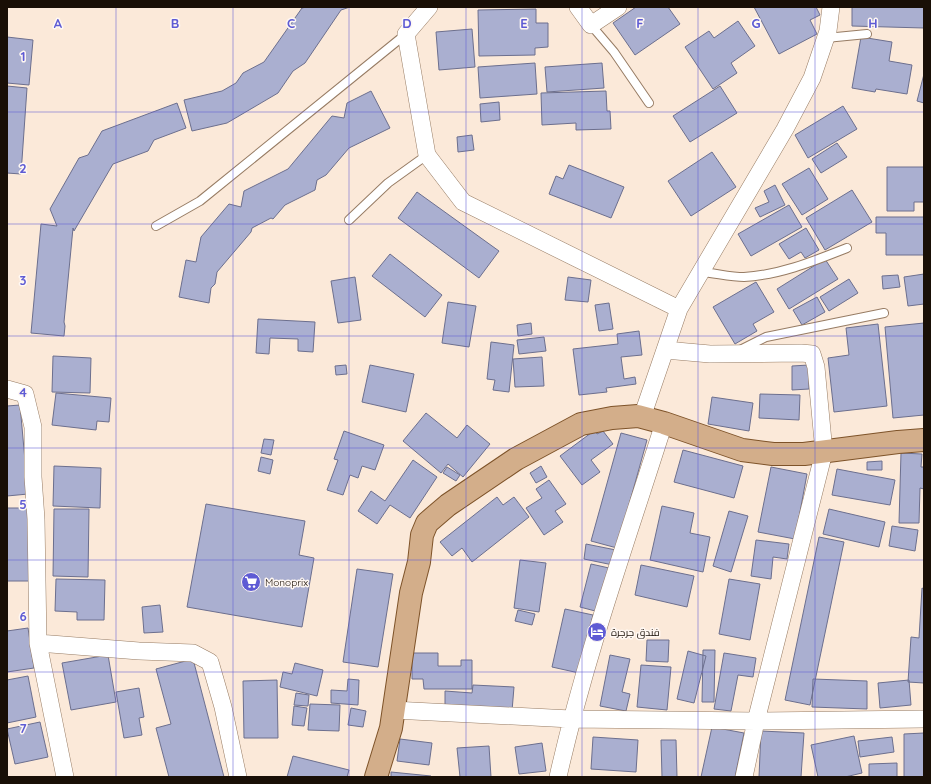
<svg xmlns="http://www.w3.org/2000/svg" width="931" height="784" font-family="Quicksand,Cairo,sans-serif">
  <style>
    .building { fill: #aaafd0; stroke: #6c6f8e }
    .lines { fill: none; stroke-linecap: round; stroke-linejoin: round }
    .service-casing { stroke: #977c64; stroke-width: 10 }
    .minor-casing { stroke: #977c64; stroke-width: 18 }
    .primary-casing { stroke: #7e5329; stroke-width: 24 }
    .service { stroke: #fff; stroke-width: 8 }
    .minor { stroke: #fff; stroke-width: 17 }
    .primary { stroke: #d3ae8a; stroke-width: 22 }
    .grid { fill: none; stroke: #5e5bd4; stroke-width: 1; stroke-opacity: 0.55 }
    .labels { text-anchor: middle; stroke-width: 3; stroke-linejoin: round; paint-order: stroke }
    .poi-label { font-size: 10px; fill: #190f06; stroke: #fff8f3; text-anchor: start }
    .grid-label { font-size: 13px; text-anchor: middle; font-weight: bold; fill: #5e5bd4; stroke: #fff8f3; stroke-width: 3; stroke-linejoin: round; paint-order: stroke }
  </style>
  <rect width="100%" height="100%" fill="#fbe9d9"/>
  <!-- building -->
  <path class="building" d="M306 7H350L341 10 305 63 293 71 278 93 227 123 192 131 184 100 222 91 236 83 243 73 264 62 302 8Z
    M636 7H668L680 24 635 55 613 23Z
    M754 7H816L820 15 810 20 817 34 779 54Z
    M852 7H924V28L852 26Z
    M536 9V23H548V47L535 48V55L479 56 478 10Z
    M738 21 755 46 731 63 737 73 713 89 685 47 709 31 714 38Z
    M472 29 475 67 439 70 436 32Z
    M7 37 33 40 29 85 7 83Z
    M861 37 892 42 889 61 912 65 907 94 876 89 875 92 852 88Z
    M535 63 537 94 480 98 478 67Z
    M602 63 604 88 547 92 545 67Z
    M924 74V103L917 101Z
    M7 86 27 88 21 174 7 173Z
    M720 86 737 113 690 142 673 116Z
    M371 91 390 128 349 148 326 175 317 180 315 190 285 205 273 219 271 218 252 228 251 232 217 272 215 284 211 288 209 303 179 297 186 260 196 262 201 237 229 204 241 207 244 191 288 169 332 116 344 118 347 103Z
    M606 91 607 111H610L611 129 576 130V123L542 125 541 93Z
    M499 102 500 120 481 122 480 104Z
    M177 103 186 128 154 140 148 151 113 164 74 231 73 228 64 322 65 326 64 336 31 333 41 224 57 226 50 209 79 158 88 155 102 131Z
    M843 106 857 129 808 158 795 135Z
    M472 135 474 150 458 152 457 137Z
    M837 143 847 157 821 173 812 159Z
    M712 152 736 187 691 216 668 181Z
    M569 165 624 187 611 218 549 194 556 176 563 179Z
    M887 167H924V202H914V211H887Z
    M809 168 828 199 802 215 782 184Z
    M775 185 785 205 760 217 755 208 769 202 764 191Z
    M852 190 872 222 825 250 806 218Z
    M417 192 499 251 479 278 398 218Z
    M789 205 802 227 751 256 738 234Z
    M876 217H924V255H886V233H876Z
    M806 228 819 250 805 258 801 252 789 259 779 244Z
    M390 254 442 295 425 317 372 276Z
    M825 259 838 279 789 309 777 289Z
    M924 274V304L908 306 904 277Z
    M898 275 900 287 883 289 882 276Z
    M355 277 361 320 338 323 331 281Z
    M568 277 591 280 588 302 565 300Z
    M849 279 858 293 829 311 820 297Z
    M756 282 774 312 753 324 757 331 735 344 713 307Z
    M817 297 825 312 802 325 793 310Z
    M448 302 476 306 469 347 442 343Z
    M609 303 613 329 599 331 595 305Z
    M258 319 315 322 313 352 298 351V339L270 338 269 354 256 353Z
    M531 323 532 334 518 336 517 325Z
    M924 323V415L893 418 885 327Z
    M878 324 887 406 834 412 828 358 849 355 846 328Z
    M639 331 642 355 621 357 624 379 635 377 636 384 606 388 607 392 579 395 573 349 618 344 617 334Z
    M544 337 546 351 519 354 517 340Z
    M491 342 514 345 509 392 493 390 495 380 487 379Z
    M53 356 91 358 90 393 52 392Z
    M542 357 544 386 515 387 513 359Z
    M346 365 347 374 336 375 335 366Z
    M370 365 414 374 406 412 362 402Z
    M809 365V389L792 390V366Z
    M56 393 111 398 109 422 97 421 96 430 52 425Z
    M760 394 800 395 799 420 759 418Z
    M712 397 753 403 749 431 708 424Z
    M20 405 28 494 7 496V406Z
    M426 413 457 438 467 425 490 444 463 477 448 464 441 473 403 441Z
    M595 430 597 434 603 431 613 444 591 460 600 472 582 485 560 456Z
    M344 431 384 445 375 470 362 466 358 478 350 475 343 495 327 490 338 460 334 459Z
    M621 433 647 440 617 548 591 541Z
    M264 439 274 440 271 455 261 453Z
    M683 450 743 466 734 498 674 482Z
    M901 453 922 454 921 467H924V489L920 488 919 523H899Z
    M261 457 273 460 270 474 258 471Z
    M413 460 437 477 410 518 390 505 377 524 358 511 371 491 385 501Z
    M882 461V470H867V462Z
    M54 466 101 468 100 508 53 506Z
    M541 466 547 477 536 483 530 473Z
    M447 467 460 475 456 481 443 473Z
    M771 467 807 474 795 539 758 532Z
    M837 469 895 480 890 505 832 495Z
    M549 480 566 504 555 511 563 522 544 535 526 508 542 498 536 489Z
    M497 497 503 505 514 497 529 517 472 562 462 548 452 556 440 542Z
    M206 504 305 521 299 555 314 558 302 627 187 607Z
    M662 506 694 513 690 533 710 537 703 572 650 560Z
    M7 508H30L31 581H7Z
    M54 509H89L88 577 53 576Z
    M829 509 885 522 879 547 823 534Z
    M729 511 748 516 731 572 713 566Z
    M892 526 918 530 915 551 889 546Z
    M819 537 844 542 810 705 785 700Z
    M756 540 789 544 787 559 773 557 771 579 751 576Z
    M586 544 616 550 613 565 584 559Z
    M520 560 546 563 539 612 514 608Z
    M591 564 609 568 599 612 580 607Z
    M641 565 694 576 687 607 635 595Z
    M357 569 393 574 378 667 343 662Z
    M56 579 105 580 104 620H77V612L55 611Z
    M729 579 760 584 750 640 719 634Z
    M922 588 924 589V683L908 682 911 637 919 638Z
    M160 605 163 632 144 633 142 607Z
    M565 609 593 615 579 673 552 667Z
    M518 610 535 614 532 625 515 621Z
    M28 628 34 668 7 672V631Z
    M647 640H669L668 662 646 661Z
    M703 650H715L714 702H702Z
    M688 651 706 656 694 703 677 699Z
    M412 653H438V666H461V660H472V689H424L423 679H412Z
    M724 653 756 658 753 677 738 675 731 711 714 709Z
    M108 655 116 702 71 710 62 663Z
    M610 655 630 659 622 692 630 694 626 711 600 706Z
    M193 659 224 777H169L156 728 171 724 156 669Z
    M295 663 323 670 317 696 280 687 283 672 292 674Z
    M641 665 671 667 667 710 637 707Z
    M28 676 36 717 7 723V680Z
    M348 679 359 680 358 705 331 703V690L347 691Z
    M813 679 867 681V709L812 707Z
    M277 680 278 738H244L243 681Z
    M909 680 911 705 880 708 878 683Z
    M473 685 514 687 512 711 445 708V691L472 693Z
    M139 688 144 717 139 718 142 735 124 738 116 692Z
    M296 693 309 695 308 706 294 705Z
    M310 704 340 705 339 731 308 730Z
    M294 706 307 708 304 726 292 725Z
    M351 708 366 711 363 727 348 725Z
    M40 722 48 757 15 764 7 729Z
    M712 727 744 733 735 777H701Z
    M761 731 804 733 801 777H759Z
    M924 733V777H904V734Z
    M854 736 862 773 845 777H818L811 745Z
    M593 737 638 740 636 772 591 769Z
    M892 737 894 752 860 757 858 741Z
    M400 739 432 743 429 765 397 761Z
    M661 740H676L677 777H662Z
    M542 743 546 771 519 774 515 747Z
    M489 746 491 777H460L457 748Z
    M293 756 349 770 347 777H287Z
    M897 763V777H869V764Z
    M391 772 431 776V777H391Z"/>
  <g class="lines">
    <defs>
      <path id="service" d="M591 25 614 52 649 103
        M826 38 867 34
        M349 220 388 183 427 155
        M156 226 200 201 406 34
        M701 272C715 273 730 277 744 277 780 275 814 261 847 248
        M740 350 766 337 884 313"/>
      <path id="minor" d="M429 7 406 34 427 155 463 202 679 309
        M578 7 591 25 618 7
        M665 350 710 354 801 353 812 354 816 367 824 452 756 721 744 777
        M7 389 25 394 33 427V477L36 519 38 643 139 651 193 653 210 662 223 707 238 777
        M642 417 679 309 785 129 812 78 828 31 831 7
        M38 643 65 777
        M393 710 571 719 756 721 924 719
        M558 777C585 657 627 540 664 423"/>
      <path id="primary" d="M376 777 391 728 411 593 419 562 422 535 427 523 448 505 516 459 581 424 612 418 638 416 664 423 742 450 773 454H804L898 442 924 440"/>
    </defs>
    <!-- service casing -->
    <use href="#service" class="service-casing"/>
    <!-- minor casing -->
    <use href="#minor" class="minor-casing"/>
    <!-- primary casing -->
    <use href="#primary" class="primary-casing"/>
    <!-- service -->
    <use href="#service" class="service"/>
    <!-- minor -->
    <use href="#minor" class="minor"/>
    <!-- primary -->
    <use href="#primary" class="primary"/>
  </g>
  <!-- grid -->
  <path class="grid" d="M116 7V777M233 7V777M349 7V777M466 7V777M582 7V777M698 7V777M815 7V777M7 112H924M7 224H924M7 336H924M7 448H924M7 560H924M7 672H924"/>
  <!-- icons -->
  <defs>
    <symbol id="supermarket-disc" viewBox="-11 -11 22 22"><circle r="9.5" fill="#5e5bd4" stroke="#fff8f3"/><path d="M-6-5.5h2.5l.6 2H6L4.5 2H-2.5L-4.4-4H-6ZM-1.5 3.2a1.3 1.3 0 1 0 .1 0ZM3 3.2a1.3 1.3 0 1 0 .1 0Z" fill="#fff"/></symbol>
    <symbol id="hotel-disc" viewBox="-11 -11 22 22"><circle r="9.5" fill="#5e5bd4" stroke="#fff8f3"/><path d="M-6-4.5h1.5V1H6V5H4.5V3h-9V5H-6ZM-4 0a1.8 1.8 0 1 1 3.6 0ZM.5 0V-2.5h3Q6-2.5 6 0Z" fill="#fff"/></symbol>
  </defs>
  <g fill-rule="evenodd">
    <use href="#supermarket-disc" x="240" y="571" width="22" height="22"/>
    <use href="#hotel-disc" x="586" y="621" width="22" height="22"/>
  </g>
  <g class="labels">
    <!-- poi labels -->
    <g class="poi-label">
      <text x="265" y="586">Monoprix</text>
      <text x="611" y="636">فندق جرجرة</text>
    </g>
  </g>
  <g class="grid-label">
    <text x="58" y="28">A</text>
    <text x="175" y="28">B</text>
    <text x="291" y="28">C</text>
    <text x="407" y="28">D</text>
    <text x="524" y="28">E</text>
    <text x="640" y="28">F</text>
    <text x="756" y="28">G</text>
    <text x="873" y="28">H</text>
    <text x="23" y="61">1</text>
    <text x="23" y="173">2</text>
    <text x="23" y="285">3</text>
    <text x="23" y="397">4</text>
    <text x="23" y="509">5</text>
    <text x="23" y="621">6</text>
    <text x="23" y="733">7</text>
  </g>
  <!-- border -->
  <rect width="931" height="784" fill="none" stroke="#190f06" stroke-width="16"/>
</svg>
